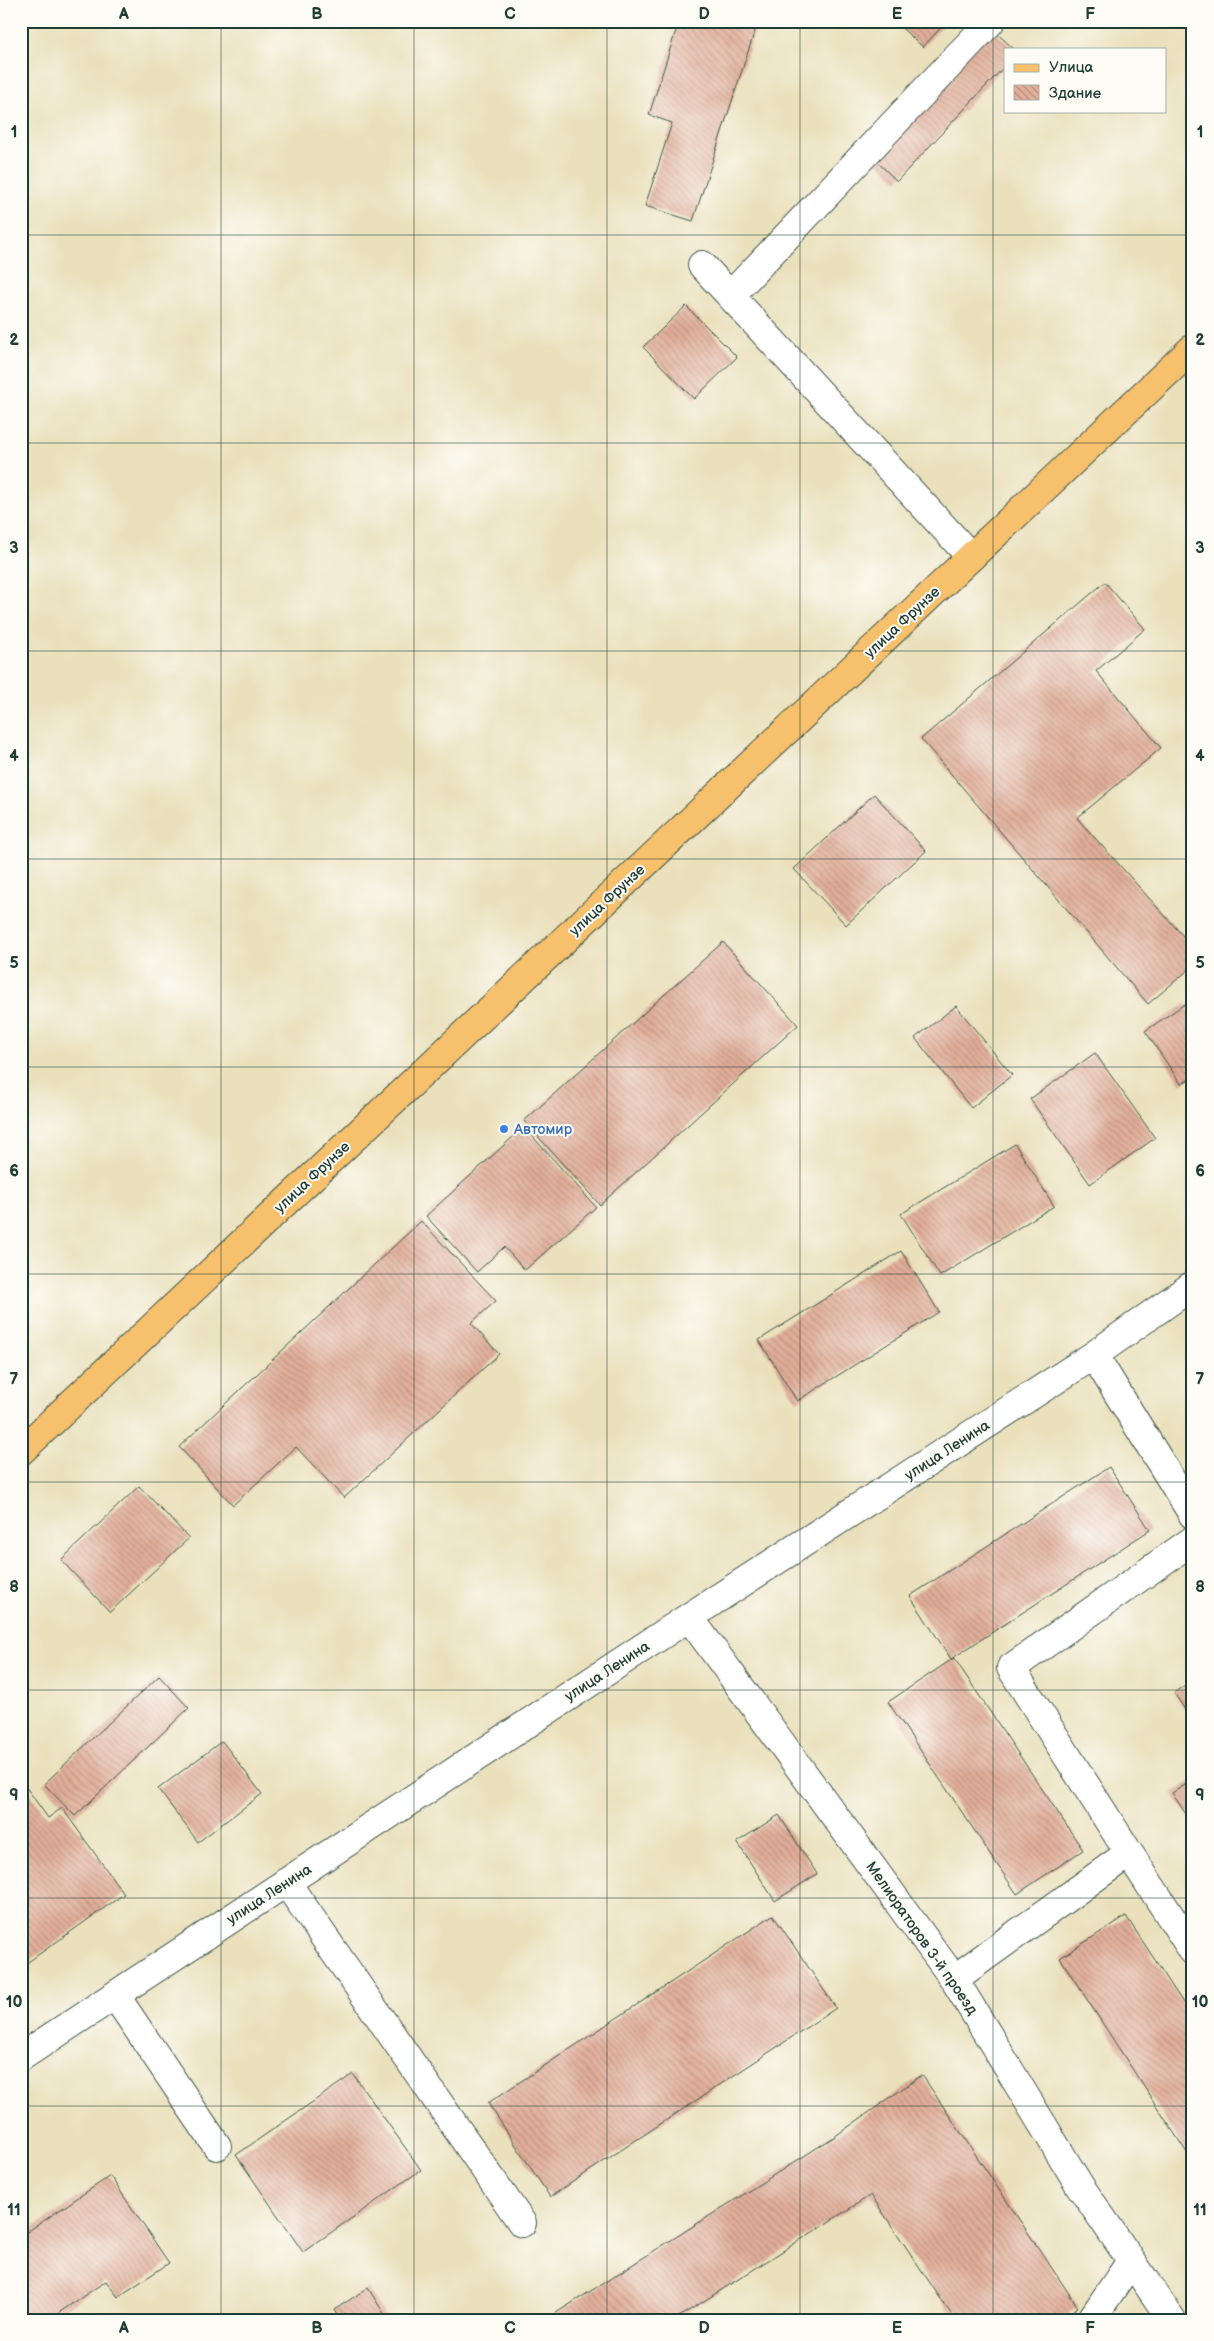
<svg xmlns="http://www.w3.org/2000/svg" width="1214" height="2341" font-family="'Balsamiq Sans',sans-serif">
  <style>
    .building { fill: url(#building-back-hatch) }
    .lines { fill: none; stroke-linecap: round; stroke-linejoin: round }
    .minor-casing { stroke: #3d5548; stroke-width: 30 }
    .major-casing { stroke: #3d5548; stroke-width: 30 }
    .minor { stroke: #fff; stroke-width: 28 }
    .major { stroke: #f7c06c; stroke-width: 28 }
    .grid { fill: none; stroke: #1f3d34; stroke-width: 1; stroke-opacity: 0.55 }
    .shop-dot { fill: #3f7fe0; stroke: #fdfcf7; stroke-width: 2 }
    .labels { text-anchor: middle; stroke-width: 4; stroke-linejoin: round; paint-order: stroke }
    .street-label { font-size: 15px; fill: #1f3d34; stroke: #fdfcf7 }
    .shop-label { font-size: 15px; fill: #366cbe; stroke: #fdfcf7; text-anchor: start }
    .neatline { fill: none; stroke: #1f3d34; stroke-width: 2 }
    .grid-label { font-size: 16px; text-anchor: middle; font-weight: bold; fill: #1f3d34 }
  </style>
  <defs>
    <pattern id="building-back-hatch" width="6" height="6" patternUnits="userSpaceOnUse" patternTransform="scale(1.25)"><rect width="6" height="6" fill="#e2ae99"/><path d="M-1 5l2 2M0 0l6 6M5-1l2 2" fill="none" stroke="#b78f7e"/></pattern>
  </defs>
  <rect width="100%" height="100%" fill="#fdfcf7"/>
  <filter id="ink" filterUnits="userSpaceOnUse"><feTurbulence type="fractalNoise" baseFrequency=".02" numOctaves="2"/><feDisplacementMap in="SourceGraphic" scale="10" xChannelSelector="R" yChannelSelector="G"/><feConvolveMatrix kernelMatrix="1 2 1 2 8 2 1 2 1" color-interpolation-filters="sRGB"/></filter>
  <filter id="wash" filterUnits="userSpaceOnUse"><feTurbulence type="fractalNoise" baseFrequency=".0096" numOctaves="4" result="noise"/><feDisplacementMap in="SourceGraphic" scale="20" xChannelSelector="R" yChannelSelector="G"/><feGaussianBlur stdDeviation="1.12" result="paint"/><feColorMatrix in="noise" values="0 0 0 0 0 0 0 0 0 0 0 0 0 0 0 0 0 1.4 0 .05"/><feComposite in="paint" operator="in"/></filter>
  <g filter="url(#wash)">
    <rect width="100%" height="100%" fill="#eae0bc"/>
    <g id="blocks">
      <!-- building -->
      <path class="building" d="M679 21H758L693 221 645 206 672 123 649 115Z
        M894 21H947L923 47Z
        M991 28 1014 49H1005V66L897 181 870 155Z
        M686 306 737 357 694 399 643 347Z
        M1105 582 1145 629 1096 671 1161 748 1077 818 1193 947V966L1148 1004 921 739Z
        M874 794 926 851 846 925 794 869Z
        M723 942 798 1025 600 1205 524 1121Z
        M1185 1004 1193 1016V1077L1181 1084 1145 1031Z
        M956 1006 1012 1075 971 1108 915 1038Z
        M1095 1053 1155 1138 1090 1184 1030 1099Z
        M524 1127 596 1207 525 1270 504 1247 477 1272 426 1216Z
        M1015 1144 1054 1206 940 1276 901 1214Z
        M421 1221 496 1301 471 1323 499 1354 344 1498 296 1447 233 1505 179 1447Z
        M901 1251 939 1312 797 1401 759 1340Z
        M1109 1467 1150 1530 951 1659 910 1596Z
        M139 1486 189 1538 110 1612 61 1560Z
        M954 1658 1083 1850 1017 1894 888 1702Z
        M159 1676 189 1708 75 1816 44 1784Z
        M1193 1681V1722L1174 1693Z
        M222 1741 262 1794 198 1842 158 1789Z
        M1193 1780V1810L1186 1814 1172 1793Z
        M23 1783 48 1818 62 1808 124 1894 21 1967Z
        M779 1815 817 1874 775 1901 737 1842Z
        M773 1915 836 2008 550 2197 488 2103Z
        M1126 1916 1193 2018V2162L1060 1958Z
        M353 2074 421 2170 303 2252 236 2155Z
        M922 2075 1078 2307 1059 2320H955L871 2195 674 2320H545L834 2137Z
        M110 2176 169 2263 118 2297 106 2281 48 2320H21V2236Z
        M368 2288 388 2320H340L334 2310Z"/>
    </g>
  </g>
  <g filter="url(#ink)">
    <use href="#blocks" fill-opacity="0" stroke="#3d5548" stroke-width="1"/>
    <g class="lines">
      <defs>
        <path id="minor" d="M702 265 971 557
          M731 295 991 21
          M1094 1355 1193 1515
          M689 1617 954 1979 1080 2186 1172 2320
          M1129 1853 1011 1668 1193 1540
          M286 1882 522 2223
          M954 1979 1129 1853 1193 1951
          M115 1995 217 2146
          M21 2057 689 1617 1094 1355 1193 1285
          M1091 2320 1131 2261"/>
        <path id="major" d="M21 1451 1193 348"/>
      </defs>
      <!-- minor casing -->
      <use href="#minor" class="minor-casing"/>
      <!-- major casing -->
      <use href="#major" class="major-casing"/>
      <!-- minor -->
      <use href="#minor" class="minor"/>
      <!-- major -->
      <use href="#major" class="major"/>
    </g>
  </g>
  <!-- grid -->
  <path class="grid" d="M221 21V2320M414 21V2320M607 21V2320M800 21V2320M993 21V2320M21 235H1193M21 443H1193M21 651H1193M21 859H1193M21 1067H1193M21 1274H1193M21 1482H1193M21 1690H1193M21 1898H1193M21 2106H1193"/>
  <!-- markers -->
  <circle class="shop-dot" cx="504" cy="1129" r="5"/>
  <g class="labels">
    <!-- street labels -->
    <g class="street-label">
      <text transform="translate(902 622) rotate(-43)" y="5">улица Фрунзе</text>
      <text transform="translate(607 900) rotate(-43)" y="5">улица Фрунзе</text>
      <text transform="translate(312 1177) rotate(-43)" y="5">улица Фрунзе</text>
      <text transform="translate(947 1450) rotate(-33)" y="5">улица Ленина</text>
      <text transform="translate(607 1671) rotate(-33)" y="5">улица Ленина</text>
      <text transform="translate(269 1894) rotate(-33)" y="5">улица Ленина</text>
      <text transform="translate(922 1938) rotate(55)" y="5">Мелиораторов 3-й проезд</text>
    </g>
    <!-- shop labels -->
    <g class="shop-label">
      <text x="514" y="1134">Автомир</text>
    </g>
  </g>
  <!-- margin -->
  <rect width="1214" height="2341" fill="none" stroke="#fdfcf7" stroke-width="55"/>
  <!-- legend -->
  <rect x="1004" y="48" width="162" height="65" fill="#fdfcf7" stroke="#a4b0a9"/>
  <rect x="1014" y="64" width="25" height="8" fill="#f7c06c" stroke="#a4b0a9"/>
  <text x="1049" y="72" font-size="15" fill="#1f3d34">Улица</text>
  <rect x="1014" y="85" width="25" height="15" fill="url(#building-back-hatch)" stroke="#a4b0a9"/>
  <text x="1049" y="98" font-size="15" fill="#1f3d34">Здание</text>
  <rect x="28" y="28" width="1158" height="2286" class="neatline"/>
  <g class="grid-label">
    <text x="124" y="19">A</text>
    <text x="317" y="19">B</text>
    <text x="510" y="19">C</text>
    <text x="704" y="19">D</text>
    <text x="897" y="19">E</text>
    <text x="1090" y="19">F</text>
    <text x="14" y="137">1</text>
    <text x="1200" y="137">1</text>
    <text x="14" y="345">2</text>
    <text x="1200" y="345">2</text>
    <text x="14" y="553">3</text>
    <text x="1200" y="553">3</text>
    <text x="14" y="761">4</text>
    <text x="1200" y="761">4</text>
    <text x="14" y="968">5</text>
    <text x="1200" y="968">5</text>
    <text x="14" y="1176">6</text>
    <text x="1200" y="1176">6</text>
    <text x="14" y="1384">7</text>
    <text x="1200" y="1384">7</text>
    <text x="14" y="1592">8</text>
    <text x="1200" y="1592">8</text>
    <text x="14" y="1800">9</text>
    <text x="1200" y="1800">9</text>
    <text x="14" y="2007">10</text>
    <text x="1200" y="2007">10</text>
    <text x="14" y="2215">11</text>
    <text x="1200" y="2215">11</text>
    <text x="124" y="2333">A</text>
    <text x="317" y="2333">B</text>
    <text x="510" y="2333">C</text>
    <text x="704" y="2333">D</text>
    <text x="897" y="2333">E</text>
    <text x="1090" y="2333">F</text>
  </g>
</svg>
